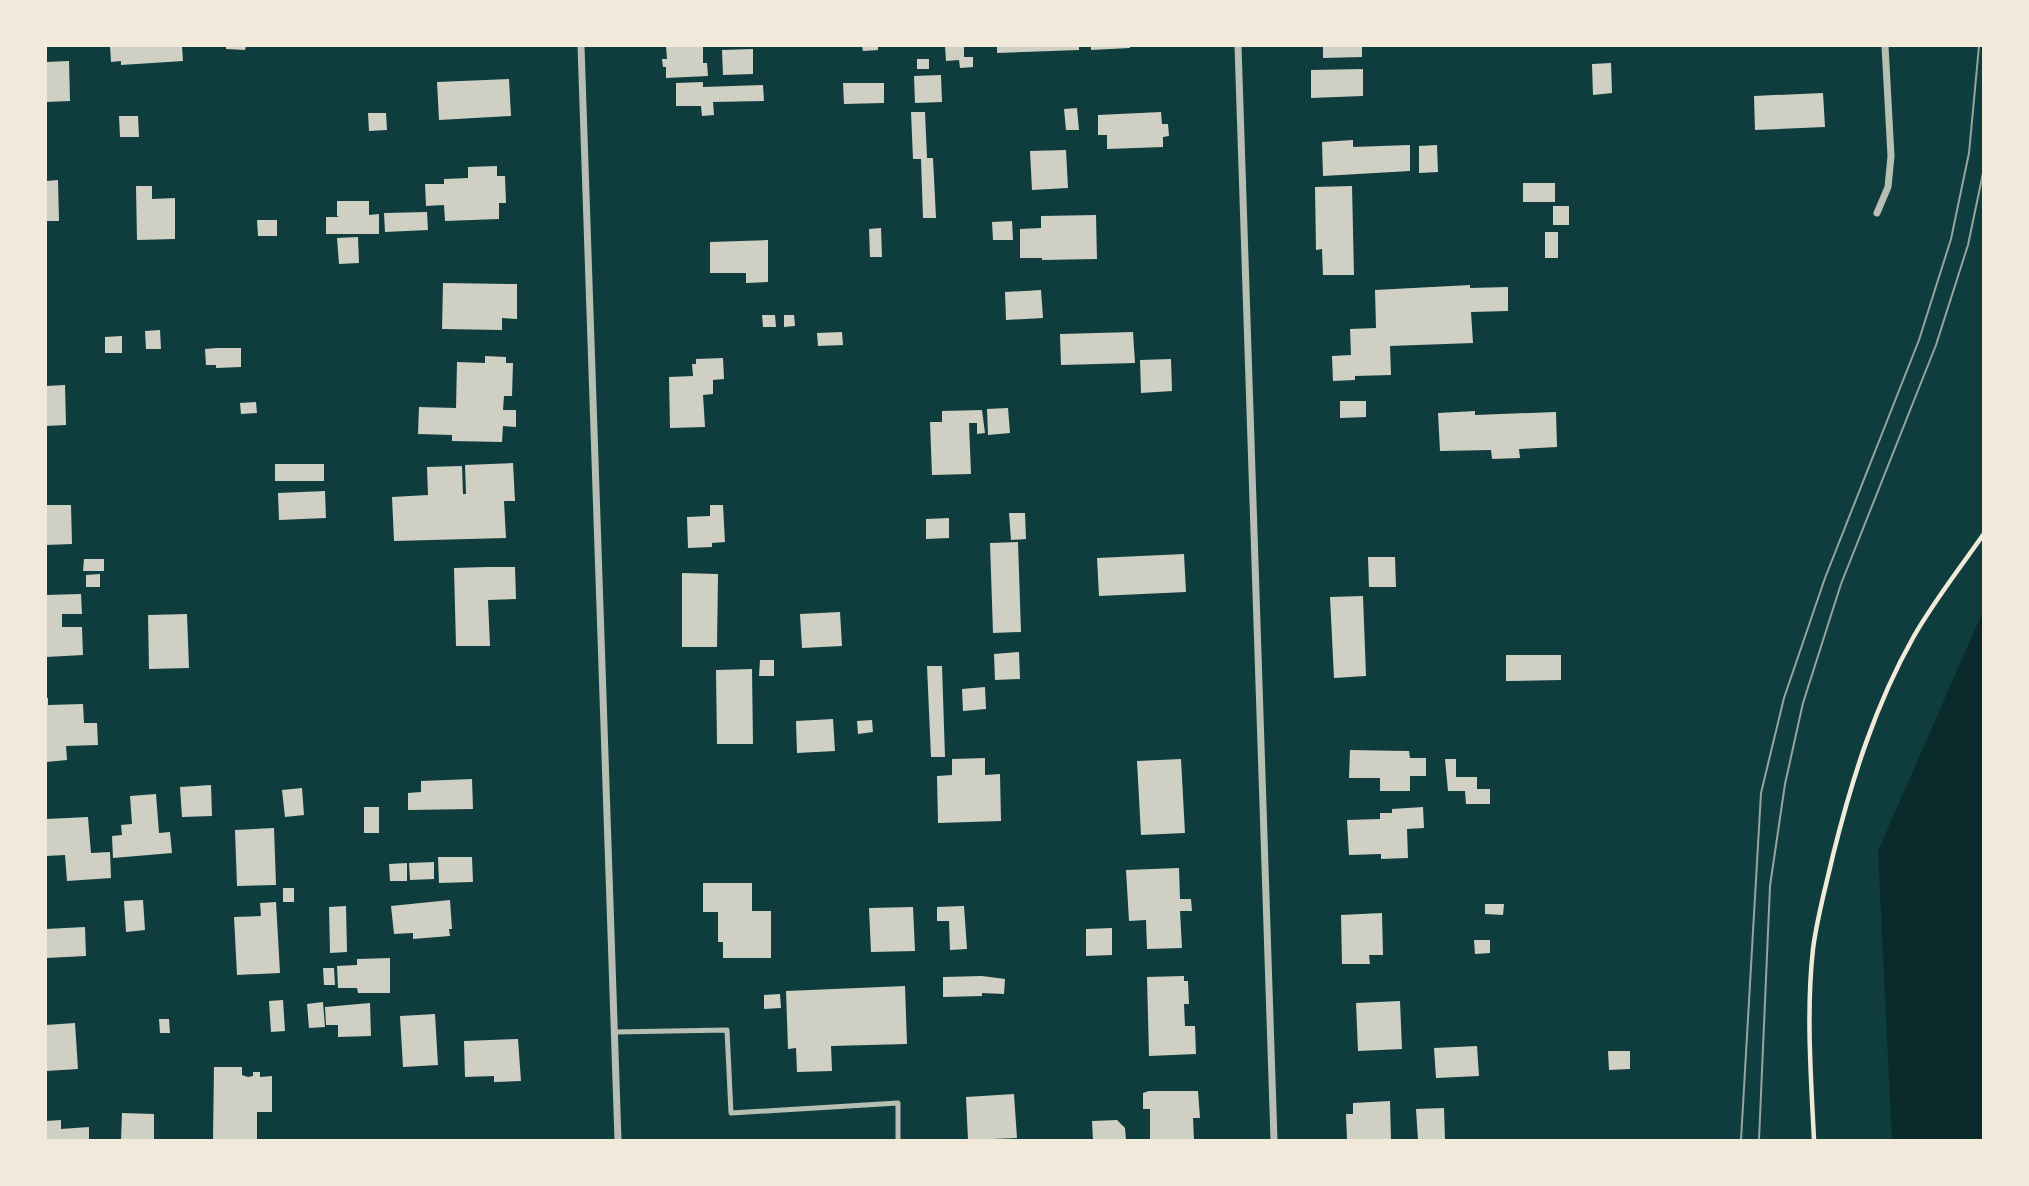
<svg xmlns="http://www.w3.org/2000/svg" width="2029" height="1186" font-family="Inter,sans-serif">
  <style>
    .water { fill: #0a2a2b }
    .building { fill: #cfcfc3 }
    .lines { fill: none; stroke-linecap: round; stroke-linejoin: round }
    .path { stroke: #f1e9da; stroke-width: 4.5 }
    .service { stroke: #b8beb3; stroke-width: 5 }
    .minor { stroke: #b8beb3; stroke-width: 7 }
    .tram { stroke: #97a49c; stroke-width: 2 }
  </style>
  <rect width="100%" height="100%" fill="#0f3d3e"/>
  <!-- water -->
  <path class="water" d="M1983 611V1140H1892L1878 851Z"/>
  <!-- building -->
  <path class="building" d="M110 46H182L183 61 121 65V61L111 62Z
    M226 46H246L245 50 226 49Z
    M666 46H703V63H707L708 76 666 78V67H663L662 59H667Z
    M862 46H878V50L863 51Z
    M945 46H964V57H973V67L960 68 959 60 946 61Z
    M997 46H1079V50L997 53Z
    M1091 46H1130V48L1091 50Z
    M1323 46H1362V57L1323 58Z
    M753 49V74L723 75 722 50Z
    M917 59H929V69H917Z
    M69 61 70 101 46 102V62Z
    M1611 63 1612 93 1593 95 1592 64Z
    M1363 69V96L1311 98V70Z
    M941 75 942 102 915 103 914 76Z
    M509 79 511 116 439 120 437 82Z
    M703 82V87L763 85 764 101 713 102 714 115 702 116 701 106H676V83Z
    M843 83H884V103L844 104Z
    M1823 93 1825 127 1755 130 1754 96Z
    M1077 108 1079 130H1066L1064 109Z
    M911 112H925L927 158H933L936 218H923L921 159H913Z
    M1161 112 1162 124H1168L1169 136 1163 137V147L1107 149V135H1098V115Z
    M368 113H386L387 130 369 131Z
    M119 116H138L139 137H120Z
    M1353 140V147L1410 145V171L1323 176 1322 142Z
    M1437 145 1438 172 1419 173V146Z
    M1066 150 1068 188 1032 190 1030 151Z
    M497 166V176H505L506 203H499V219L445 221 444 205 426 206 425 184H444V179L468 178V167Z
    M58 180 59 221H46V181Z
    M1523 183H1555V202H1523Z
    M136 186H152V199L175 198V239L137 240Z
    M1352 186 1354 275H1323L1322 249 1316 250 1315 187Z
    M337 201H369V215L379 214V234H326V217H339L337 216Z
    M1553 206H1569V225H1553Z
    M427 212 428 230 385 232 384 213Z
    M1096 215 1097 259 1042 260V258H1020V229L1041 228V216Z
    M257 220H277V236H258Z
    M1012 221 1013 240H993L992 222Z
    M881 228 882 257H870L869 229Z
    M1545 232H1558V258H1545Z
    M358 237 359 263 339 264 337 238Z
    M768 240V282L746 283V273H710V242Z
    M443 283 517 284V319L502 318V330L442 329Z
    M1470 285V288L1508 287V311L1471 312 1473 343 1390 346 1391 375 1355 376V380L1333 381 1332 356 1351 355 1350 329 1376 328 1375 290Z
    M1041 290 1043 318 1006 320 1005 292Z
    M762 315H775L776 327H763Z
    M784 315H794L795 326 784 327Z
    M160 330 161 349H146L145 331Z
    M842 332 843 345 818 346 817 333Z
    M1133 332 1135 363 1061 365 1060 334Z
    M122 336V353H105V337Z
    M216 348H241V367L216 368V365H206L205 349Z
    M485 356 506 357V363H513L512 396H504L503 410H516V427L503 426 502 442 452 441V435L418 434 419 407 456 408 457 362 485 363Z
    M723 358 724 379 713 380V394L703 395 705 427 670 428 669 377 693 376 692 364H696V359Z
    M1171 359 1172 391 1141 393 1140 360Z
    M65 385 66 425 46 426V386Z
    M1340 401H1366V417L1340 418Z
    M256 402 257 413 241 414 240 403Z
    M1008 408 1010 433 988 435 987 409Z
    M982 410 985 433 977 434V423H969L971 474 932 475 930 422H942V411Z
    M1475 411V415L1556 412 1557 447 1519 449 1520 458 1492 459 1491 450 1440 451 1438 413Z
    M513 463 515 501H504L506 538 394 541 392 497 428 495 427 467 462 466 463 494H466L465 465Z
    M275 464H324V481H275Z
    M325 491 326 518 279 520 278 493Z
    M46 505H71L72 544 46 545Z
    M710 505H723L725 542 712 543V547L688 548 687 517 710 516Z
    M1009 513H1025L1026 539 1011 540Z
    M949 518V538L926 539V519Z
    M1018 542 1021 632 993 633 990 543Z
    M1184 554 1186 592 1099 596 1097 558Z
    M1368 557H1395L1396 587H1369Z
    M84 559H104V571H83Z
    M488 567H515L516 599 488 600 490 646H456L454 568Z
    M682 573 718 574 717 647H682Z
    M100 574V587H86V575Z
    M81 594 82 614H62V627H82L83 655 46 657V595Z
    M1363 596 1366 676 1334 678 1330 597Z
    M840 612 842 646 802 648 800 614Z
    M187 614 189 668 149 669 148 615Z
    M1019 652 1020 679 995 680 994 654Z
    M1506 655H1561V680L1506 681Z
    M760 660H774V676H759Z
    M927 666H942L945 757H931Z
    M752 669 753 744H717L716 670Z
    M985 687 986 709 963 711 962 689Z
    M46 698H48V705L83 704 84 723H97L98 745 66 746 67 760 46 762Z
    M833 719 835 751 797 753 796 721Z
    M872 720 873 732 858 734 857 721Z
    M1350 750 1409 751 1410 758H1426V776H1410V791H1380V778H1349Z
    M985 758V775L1000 774 1001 821 938 823 937 776 952 775V759Z
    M1181 759 1185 833 1141 835 1137 761Z
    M1445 759H1456V777H1477V789H1490V804H1466L1465 791H1448Z
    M472 779 473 809 408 810V793L421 792V781Z
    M211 785 212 816 182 817 180 787Z
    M302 788 304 815 285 817 282 790Z
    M156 794 159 833 170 832 172 853 113 858 112 836 122 835 121 825 132 824 130 796Z
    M364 807H379V833H364Z
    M1423 807 1424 828 1407 829 1408 858 1381 859V854L1349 855 1347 820 1380 819V813H1392V809Z
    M88 817 91 853 110 852 111 878 67 881 65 855 46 856V819Z
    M274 828 276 885 237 886 235 830Z
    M438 857H472L473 882 439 883Z
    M434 862V879L410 880 409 863Z
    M407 863V881H390L389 864Z
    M1179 868 1180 899H1191L1192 911H1180L1182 948 1147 949 1146 920 1129 921 1126 870Z
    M703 883H752V911H771V958H723V942H718V912H703Z
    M283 888H294V902H283Z
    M143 900 145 930 126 932 124 901Z
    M450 900 452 929H449L450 936 413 939V933L394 934 391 906Z
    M276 902 280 973 237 975 234 917 261 916 260 903Z
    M1485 904H1504L1503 915 1485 914Z
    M346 906 347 952 330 953 329 907Z
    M964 906 967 949 950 950 949 921H937V907Z
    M913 907 915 951 871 952 869 908Z
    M1382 913 1383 955H1369L1370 964H1342L1341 915Z
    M85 927 86 956 46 958V929Z
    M1112 928V955L1086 956V929Z
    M1474 940H1490V953L1475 954Z
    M390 958V993H358L357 988H338L337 966 357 965V959Z
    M323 968H334L335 985H324Z
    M982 976 1005 979 1004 994 982 993V996L943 997V977Z
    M1184 976V981H1188L1189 1004H1184L1185 1026H1195L1196 1054 1149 1056 1147 977Z
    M905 986 907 1044 831 1046 832 1071 797 1072 796 1048 788 1049 786 991Z
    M780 994 781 1008 764 1009V995Z
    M283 1000 285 1031 271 1032 269 1001Z
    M1400 1001 1402 1049 1358 1051 1356 1003Z
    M323 1002 325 1027 309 1028 307 1004Z
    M370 1003 371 1036 338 1037V1025H326L325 1007Z
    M435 1014 438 1065 403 1067 400 1016Z
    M159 1019H169L170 1033H160Z
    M75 1023 78 1069 46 1071V1025Z
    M518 1039 521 1081 494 1082V1076L465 1077 464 1041Z
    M1477 1046 1479 1076 1436 1078 1434 1048Z
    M1608 1051H1630V1069L1609 1070Z
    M214 1067H242V1075L248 1077 253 1076V1072H260V1077L272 1076V1112H257V1140H213Z
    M1149 1091H1198L1200 1118H1193L1194 1140H1150V1109H1143V1093Z
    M1014 1094 1017 1138 968 1140 966 1097Z
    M1390 1101 1391 1140H1347L1346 1114H1353V1103Z
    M1444 1108 1445 1140H1418L1416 1109Z
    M122 1113 154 1114V1140H121Z
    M61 1120V1129L89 1127V1140H46V1121Z
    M1117 1120 1125 1128 1126 1140H1093L1092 1121Z"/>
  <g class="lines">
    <!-- path -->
    <path class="path" d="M1814 1140C1811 1077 1806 1012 1813 949 1817 917 1826 886 1833 855 1852 779 1875 705 1914 636 1934 601 1960 568 1983 535"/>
    <!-- service -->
    <path class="service" d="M614 1032 727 1030 731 1113 898 1103V1140"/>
    <!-- minor -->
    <path class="minor" d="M581 46 618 1140
      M1238 46 1274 1140
      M1877 213 1888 187 1891 156 1885 46"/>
    <!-- tram -->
    <path class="tram" d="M1741 1140 1761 793 1784 698 1825 578 1919 340 1951 239 1969 153 1979 46
      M1759 1140 1770 886 1785 784 1803 703 1841 584 1936 345 1968 245 1983 173"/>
  </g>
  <!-- border -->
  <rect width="2029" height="1186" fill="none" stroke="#f1e9da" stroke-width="94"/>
</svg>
